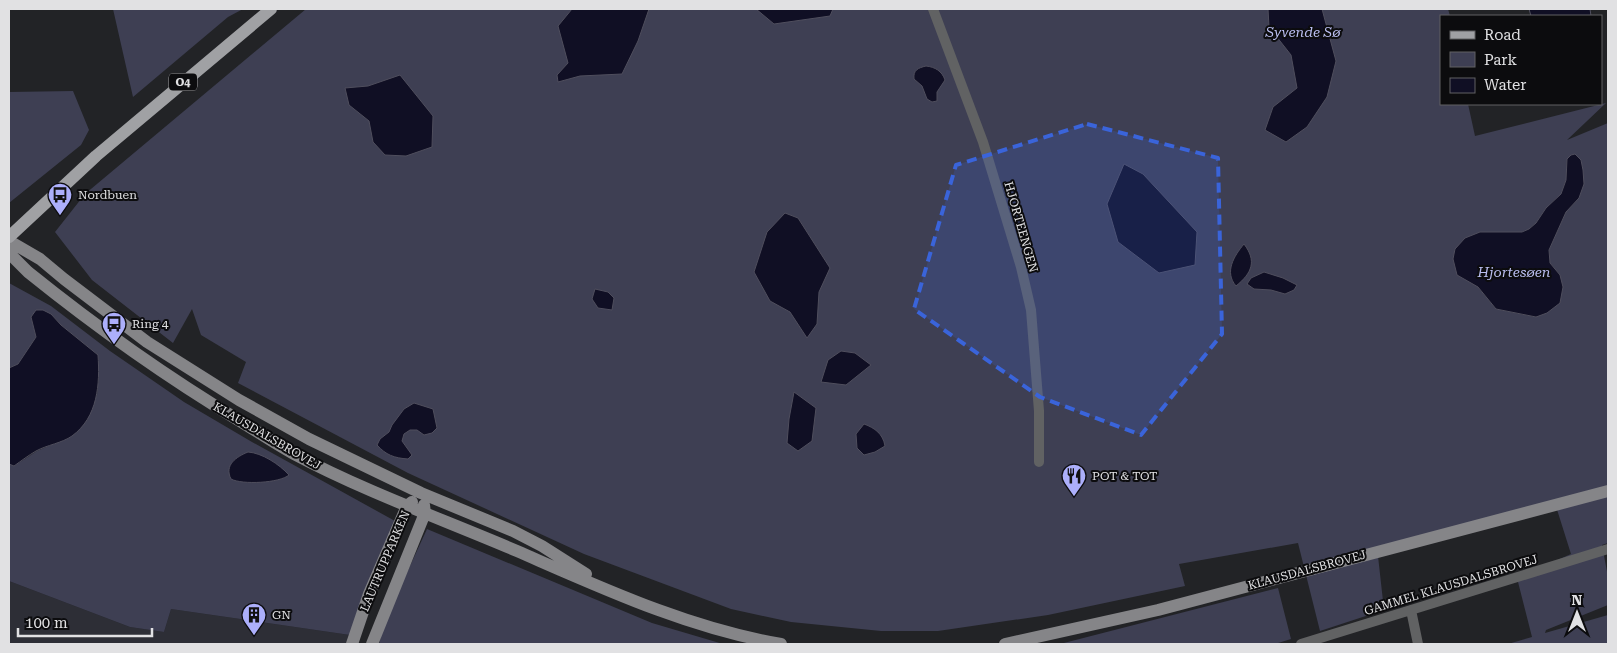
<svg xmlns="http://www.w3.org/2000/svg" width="1617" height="653" font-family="'Roboto Serif',serif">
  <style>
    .built { fill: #2d2e36 }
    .green { fill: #3e3f53; fill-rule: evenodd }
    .water { fill: #100f24; stroke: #4f4e5d }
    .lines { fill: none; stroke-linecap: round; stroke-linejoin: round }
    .street { stroke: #616263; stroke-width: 10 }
    .secondary { stroke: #858588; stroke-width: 12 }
    .primary { stroke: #a0a1a4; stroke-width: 12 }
    .marked { fill: #3a64da; fill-opacity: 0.2; stroke: #3a64da; stroke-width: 4; stroke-dasharray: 10 6; stroke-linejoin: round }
    .labels { text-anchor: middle; stroke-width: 4; stroke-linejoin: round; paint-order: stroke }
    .shield { fill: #0c0c0e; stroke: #a1a1a3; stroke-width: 1 }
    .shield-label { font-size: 11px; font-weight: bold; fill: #e1e1e3 }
    .poi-label { font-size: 12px; fill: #e1e1e3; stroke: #0c0c0e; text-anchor: start }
    .street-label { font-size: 12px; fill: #e1e1e3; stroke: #0c0c0e }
    .water-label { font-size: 14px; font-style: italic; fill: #babef0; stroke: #0c0c0e }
  </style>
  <rect width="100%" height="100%" fill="#222326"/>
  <!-- built -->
  <path class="built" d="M9 581 130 627 164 632 171 609 350 635 348 644H9Z"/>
  <!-- green -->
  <path class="green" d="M113 9H243L228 17 133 97Z
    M306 9H1448L1450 16H1441V104H1468L1475 136 1606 103 1567 140 1608 123V543L1602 545 1608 577V605L1546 630 1545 633 1608 615V644H1508L1532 637 1517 578 1571 554 1554 500 1377 547 1384 610 1320 631 1298 543 1179 564 1185 586 1048 615 938 631H881L791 622 731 609 584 554 408 473 238 383 246 362 201 335 192 309 173 343 92 280 55 232 85 194ZM1567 159 1579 198 1566 212 1549 250 1550 263 1560 275 1535 317 1496 309 1478 287 1479 232H1522L1529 229 1536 223 1546 208 1561 194 1566 180Z
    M73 91 89 130 81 145 9 203V92Z
    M9 283 51 306 110 351 184 402 252 442 395 521 350 635 171 609 164 632 130 627 9 581V464L14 466 37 451 72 436 97 395 99 374 98 355 61 325 51 314 31 317 36 337 18 364 9 368Z
    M427 529 652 623 723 644H379L385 620Z
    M1278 588 1291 639 1275 644H1060Z"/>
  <!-- water -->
  <path class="water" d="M572 9H649L638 41 622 74 580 76 558 82 557 75 568 63 558 26Z
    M756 9H833L830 16 774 24Z
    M1268 9H1322L1336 61 1327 97 1307 127 1286 142 1265 130 1273 107 1297 88 1291 55 1269 27Z
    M1529 9H1590L1591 16H1531Z
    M926 66C935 67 942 71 945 80L937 92V101L932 102 927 99 922 86 914 79C913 70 918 68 926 66Z
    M400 75 433 116 432 147 406 156 385 155 373 142 369 121 349 105 345 88 368 86Z
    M1575 154 1581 160 1583 170 1584 184 1579 198 1566 212 1549 250 1550 263 1560 275 1563 287 1560 303 1547 313 1536 317 1496 309 1478 287 1457 275 1453 259 1455 249 1465 238 1480 232H1522L1529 229 1536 223 1546 208 1561 194 1566 180 1567 159 1571 155Z
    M1124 164 1143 174 1197 232 1195 265 1159 273 1118 242 1107 204Z
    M785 213 798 218 830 268 819 292 817 324 807 338 790 312 770 301 754 272 767 232Z
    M1244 244C1257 261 1252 273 1236 286 1224 272 1234 256 1244 244Z
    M1264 272 1283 278 1297 285 1294 290 1285 294 1271 290 1254 289 1247 284 1251 278Z
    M595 289 608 292 614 298 612 310 598 308 592 299Z
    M36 310H43L51 314 61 325 98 355C100 384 98 417 72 436 62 443 47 445 36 451 29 455 21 461 14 466L9 464V368L18 364 36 337 31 317Z
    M841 351 855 353 871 365 846 385 821 382 828 360Z
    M794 392 816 408 812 441 798 451 787 443 789 419Z
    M414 403 433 409 437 428 432 433 424 435 417 430H410L404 434 402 441 412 455 408 459C394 458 386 455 377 445L380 439 389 432 392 425 404 409Z
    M864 424C875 428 883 434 885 446L875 452 864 455 857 448 856 434Z
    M248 452C262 453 279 464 289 475 280 483 242 485 231 479 224 465 236 457 248 452Z"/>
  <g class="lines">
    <!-- street -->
    <path class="street" d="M933 9 983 142 1021 267 1031 310 1039 411V462
      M1411 610 1418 644
      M1301 644 1608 549"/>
    <!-- secondary -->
    <path class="secondary" d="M9 241 40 259 64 279 147 342 239 400 309 439 421 493 513 531 542 546 586 574
      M9 246 12 256 28 272C95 326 165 376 240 421 258 432 276 444 294 454 366 492 442 519 517 551 602 588 688 628 781 644
      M352 644 369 594 407 506 412 502
      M372 644 425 513 424 505
      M1005 644 1158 610 1608 491"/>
    <!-- primary -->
    <path class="primary" d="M9 237 96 156 271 9"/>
  </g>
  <!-- marked area -->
  <path class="marked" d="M1087 124 1218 158 1222 334 1141 435 1040 397 914 309 956 165Z"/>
  <!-- icons -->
  <defs>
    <symbol id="bus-pin" viewBox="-11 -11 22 30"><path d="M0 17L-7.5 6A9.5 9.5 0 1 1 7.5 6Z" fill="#acaffb" stroke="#0c0c0e"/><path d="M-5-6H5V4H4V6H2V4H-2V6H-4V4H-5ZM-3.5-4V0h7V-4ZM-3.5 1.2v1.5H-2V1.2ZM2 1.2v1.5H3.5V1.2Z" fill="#111"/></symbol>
    <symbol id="restaurant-pin" viewBox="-11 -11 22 30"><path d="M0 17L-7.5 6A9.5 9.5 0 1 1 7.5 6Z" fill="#acaffb" stroke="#0c0c0e"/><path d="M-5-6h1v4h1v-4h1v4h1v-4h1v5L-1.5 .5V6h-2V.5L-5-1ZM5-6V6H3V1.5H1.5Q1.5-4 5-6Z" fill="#111"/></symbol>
    <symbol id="building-pin" viewBox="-11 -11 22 30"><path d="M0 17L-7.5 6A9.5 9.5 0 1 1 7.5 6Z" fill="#acaffb" stroke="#0c0c0e"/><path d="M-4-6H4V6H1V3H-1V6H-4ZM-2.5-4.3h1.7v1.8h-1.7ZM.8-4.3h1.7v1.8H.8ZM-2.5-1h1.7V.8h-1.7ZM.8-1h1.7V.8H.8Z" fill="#111"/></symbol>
  </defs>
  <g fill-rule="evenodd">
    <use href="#bus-pin" x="46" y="181" width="28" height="38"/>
    <use href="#bus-pin" x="100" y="310" width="28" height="38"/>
    <use href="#restaurant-pin" x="1060" y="462" width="28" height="38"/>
    <use href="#building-pin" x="240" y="601" width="28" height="38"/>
  </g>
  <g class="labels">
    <!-- shield labels -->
    <rect class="shield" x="169" y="73.5" width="28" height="17" rx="4"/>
    <g class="shield-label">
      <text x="183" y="86">O4</text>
    </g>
    <!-- poi labels -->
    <g class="poi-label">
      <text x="78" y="199">Nordbuen</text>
      <text x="132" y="328">Ring 4</text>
      <text x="1092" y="480">POT &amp; TOT</text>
      <text x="272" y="619">GN</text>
    </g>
    <!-- street labels -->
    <g class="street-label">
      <text transform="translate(1021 227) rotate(74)" y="4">HJORTEENGEN</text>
      <text transform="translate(267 436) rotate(30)" y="4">KLAUSDALSBROVEJ</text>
      <text transform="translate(385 561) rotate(-67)" y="4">LAUTRUPPARKEN</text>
      <text transform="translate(1307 570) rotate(-15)" y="4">KLAUSDALSBROVEJ</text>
      <text transform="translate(1451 585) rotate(-17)" y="4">GAMMEL KLAUSDALSBROVEJ</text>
    </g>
    <!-- water labels -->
    <g class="water-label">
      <text x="1303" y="37">Syvende Sø</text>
      <text x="1514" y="277">Hjortesøen</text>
    </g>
  </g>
  <!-- border -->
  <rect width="1617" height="653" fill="none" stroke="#e1e1e3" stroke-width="20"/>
  <!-- legend -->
  <rect x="1440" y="15" width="162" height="90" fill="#0c0c0e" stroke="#616163"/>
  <rect x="1450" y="31" width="25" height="8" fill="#a0a1a4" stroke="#616163"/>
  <text x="1484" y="40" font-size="15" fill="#e1e1e3">Road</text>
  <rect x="1450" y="52" width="25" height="15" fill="#3e3f53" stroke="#616163"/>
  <text x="1484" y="65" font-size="15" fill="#e1e1e3">Park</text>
  <rect x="1450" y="78" width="25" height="15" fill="#100f24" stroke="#616163"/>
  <text x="1484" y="90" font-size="15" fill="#e1e1e3">Water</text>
  <!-- north arrow -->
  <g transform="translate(1577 613)" stroke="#0c0c0e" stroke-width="4" paint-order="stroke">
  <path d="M0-4L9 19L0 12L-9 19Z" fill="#e1e1e3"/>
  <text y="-8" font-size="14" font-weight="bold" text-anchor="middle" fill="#e1e1e3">N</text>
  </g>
  <!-- scale -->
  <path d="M18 628v8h134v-8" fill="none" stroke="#e1e1e3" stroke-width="2.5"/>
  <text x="25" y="628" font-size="15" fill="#e1e1e3" stroke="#0c0c0e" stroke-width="4" paint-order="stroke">100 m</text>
</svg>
